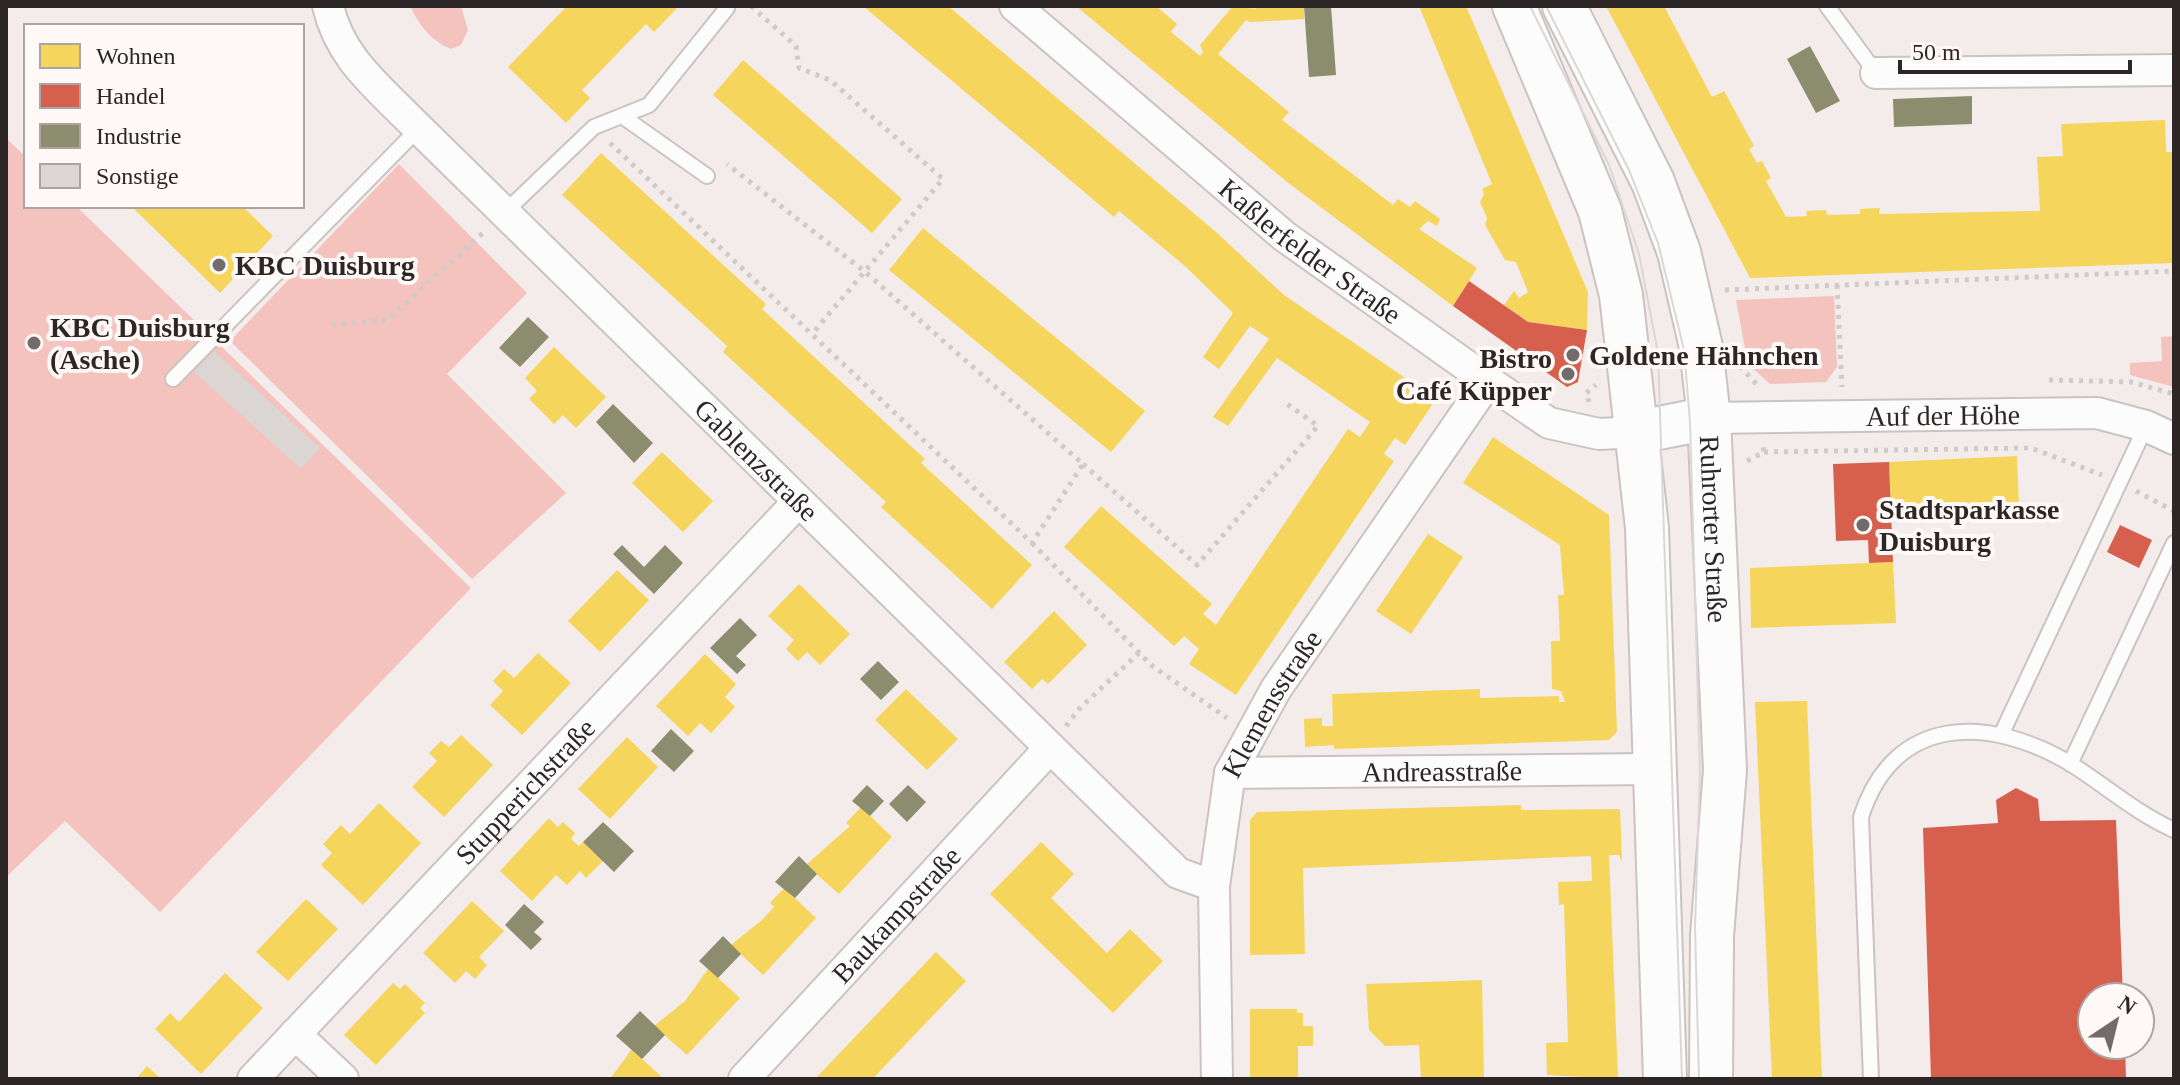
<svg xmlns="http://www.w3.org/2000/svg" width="2180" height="1085" font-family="Georgia,serif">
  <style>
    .green { fill: #f4c3bd }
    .homes { fill: #f6d55c }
    .shops { fill: #d6604d }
    .industry { fill: #8c8c6e }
    .building { fill: #dbd5d4 }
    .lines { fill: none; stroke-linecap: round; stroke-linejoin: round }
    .service-casing { stroke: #cac3c2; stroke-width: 18 }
    .minor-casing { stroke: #cac3c2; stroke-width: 34 }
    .secondary-casing { stroke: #cac3c2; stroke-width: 46 }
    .path { stroke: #cfcbcb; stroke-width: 5; stroke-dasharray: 4 6; stroke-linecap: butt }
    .service { stroke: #fdfcfc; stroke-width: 14 }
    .minor { stroke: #fdfcfc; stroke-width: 30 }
    .secondary { stroke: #fdfcfc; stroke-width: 42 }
    .tram { stroke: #dad7d6; stroke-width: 2 }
    .poi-dot { fill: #726b6b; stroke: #fef8f7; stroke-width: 3 }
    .labels { text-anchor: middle; stroke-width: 8; stroke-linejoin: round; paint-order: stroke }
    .street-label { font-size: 28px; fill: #2c2626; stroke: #fef8f7 }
    .poi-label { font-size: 28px; font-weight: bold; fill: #2c2626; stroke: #fef8f7; text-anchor: start }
  </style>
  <rect width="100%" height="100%" fill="#f4ecea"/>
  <!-- green -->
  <path class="green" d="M410 6H461L468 30 461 45 451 49C431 41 419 25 410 6Z
    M6 138 26 157V206H76L471 588 160 912 65 821 6 877Z
    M399 164 527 293 447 374 566 493 472 579 230 341Z
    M1834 296 1837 367 1826 382 1770 384 1748 364 1736 300Z
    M2174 336V387L2130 375V363L2162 361 2161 337Z"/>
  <!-- homes -->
  <path class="homes" d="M567 6H679L654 32 646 24 582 90 590 98 566 123 508 67Z
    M863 6H948L1216 232 1284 295 1436 399 1405 445 1395 438 1384 454 1394 461 1236 695 1189 664 1199 649 1184 636 1174 646 1064 547 1101 506 1212 604 1203 614 1216 625 1348 429 1360 437 1370 422 1277 358 1228 426 1213 417 1269 339 1250 326 1219 369 1203 357 1233 313 1186 267 1119 211 1114 217Z
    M1076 6H1156L1177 24 1171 32 1200 56 1203 52 1200 45 1233 6 1256 9 1258 6H1304V19L1250 22 1246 20 1252 13 1218 54 1289 112 1282 120 1393 205 1398 199 1410 207 1415 201 1440 219 1437 226 1428 221 1419 229 1477 268 1453 306 1287 182Z
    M1419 6H1466L1588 292 1587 330 1528 322 1504 305 1514 291 1519 298 1528 292 1516 262 1505 260 1485 225 1487 218 1480 202 1484 194 1482 189 1492 184Z
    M1606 6H1664L1712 97 1724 91 1754 146 1749 149 1757 163 1762 161 1771 178 1766 181 1786 217 1807 216 1806 211 1826 210 1827 215 1860 214V209L1880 208 1879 214 2040 211 2037 157 2063 156 2061 124 2165 120 2166 152H2174V263L1750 278Z
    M743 60 902 199 872 233 713 95Z
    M601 153 766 304 762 309 925 459 921 463 1032 565 992 609 881 507 886 502 723 352 727 346 562 195Z
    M131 206H242L273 236 220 293Z
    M923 228 1145 411 1111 452 889 270Z
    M554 347 606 397 576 428 563 415 554 424 529 399 537 391 525 378Z
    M1493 437 1609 515 1617 732 1609 740 1334 749V745L1305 747 1304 719 1322 718V726H1333L1332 694 1480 689V698L1559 696V702H1565L1561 691 1552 689 1551 641H1560L1558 595H1564L1560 545 1463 483Z
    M662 452 713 501 683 532 632 483Z
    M2017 456 2019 507 1891 510 1889 462Z
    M1428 534 1463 557 1411 634 1376 611Z
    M1893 562 1896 623 1751 628 1750 568Z
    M617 570 649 600 600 652 568 621Z
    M799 584 850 634 820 665 807 652 798 661 786 649 794 640 768 616Z
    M1054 611 1087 645 1048 684 1042 679 1032 689 1004 662Z
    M538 653 571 683 522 735 490 705 503 691 493 681 504 669 514 678Z
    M705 654 736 684 725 697 735 707 711 733 700 723 688 736 656 706Z
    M906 689 958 739 927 770 875 720Z
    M1807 701 1822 1079H1772L1755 702Z
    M461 735 493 765 444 817 412 787 437 761 429 753 441 741 449 747Z
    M627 737 658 767 610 819 578 789Z
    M379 803 421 843 363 905 321 865 332 853 323 844 341 825 350 834Z
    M1521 805V810L1620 809 1622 862 1619 855H1609L1618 1079 1547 1075 1546 1043 1568 1042 1564 904 1559 905 1558 882 1592 881 1591 856 1303 868 1305 954 1250 955V820L1257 812Z
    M861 807 892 837 839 894 806 865 850 826 846 823Z
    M549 818 558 827 563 822 575 833 571 839 579 846 583 842 603 861 586 878 580 871 567 885 556 875 532 901 500 871Z
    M1041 842 1074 874 1051 898 1107 953 1130 929 1163 961 1113 1013 990 894Z
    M784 888 816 918 763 975 731 945 762 920 774 907 770 903Z
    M306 899 338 929 288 981 256 952Z
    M472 901 504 931 479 957 487 965 475 979 466 971 455 983 423 953Z
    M936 952 966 981 880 1071 873 1079H815Z
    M708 969 740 998 687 1055 654 1026 685 1001Z
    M225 973 263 1008 201 1074 155 1029 170 1013 179 1022Z
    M1482 980 1484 1079H1421L1419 1045 1385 1046 1369 1030 1366 984Z
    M393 983 400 989 405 984 425 1003 420 1008 425 1013 376 1065 344 1035Z
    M1250 1009H1297V1013H1303V1026H1313V1046H1298V1079H1250Z
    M632 1049 642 1059 664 1079H610Z
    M147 1066 161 1079H136Z"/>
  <!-- shops -->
  <path class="shops" d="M1469 281 1528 322 1587 330 1578 382 1567 387 1453 306Z
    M1889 462 1893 562 1869 563 1868 540 1836 541 1833 464Z
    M2120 525 2152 540 2139 568 2107 552Z
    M2016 788 2038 799 2040 821 2116 820 2123 997H2092V1045H2125L2126 1079H1931L1923 828 1998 823 1996 800Z"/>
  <!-- industry -->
  <path class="industry" d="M1304 6H1331L1336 75 1309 77Z
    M1810 46 1840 101 1816 113 1787 59Z
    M1972 96V124L1894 127 1893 99Z
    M528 317 549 337 520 367 499 348Z
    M613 404 653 443 634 463 596 422Z
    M622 545 644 567 665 545 683 563 654 594 613 554Z
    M740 618 757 635 736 656 746 665 737 674 710 648Z
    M878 661 899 682 881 700 860 679Z
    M671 729 694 751 674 772 651 751Z
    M867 785 884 801 870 816 852 801Z
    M908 785 926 802 907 822 889 804Z
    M603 822 634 851 614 872 583 842Z
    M799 856 817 874 795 898 775 882Z
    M524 904 544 922 534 932 542 939 531 950 505 925Z
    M723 936 741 954 718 978 699 961Z
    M640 1011 665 1035 642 1059 616 1036Z"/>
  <!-- building -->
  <path class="building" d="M214 351 320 448 301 469 194 372Z"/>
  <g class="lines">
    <defs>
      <path id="service" d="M1827 6 1876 73
        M622 116 707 176
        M504 213 594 127 649 105 727 8
        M173 379 418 129
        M2002 733 2146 426
        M2070 764 2174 543
        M1871 1079 1861 817C1894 714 1989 715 2071 764 2106 786 2136 813 2174 830"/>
      <g id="minor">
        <path id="s1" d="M328 6C339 54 371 81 405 115L1178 873 1214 886"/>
        <path id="s2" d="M1015 6 1284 236 1488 381 1549 423 1599 434 1639 432"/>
        <path d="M1876 73 2174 70"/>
        <path id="s3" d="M1709 418 2097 413 2146 426 2174 439"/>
        <path id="s4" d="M1230 773 1654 769"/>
        <path d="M295 1034 343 1079"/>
        <path id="s5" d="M253 1079 797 503"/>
        <path id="s6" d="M744 1079 1049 749"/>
        <path id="s7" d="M1217 1079 1214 886 1230 773 1276 689 1488 381"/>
      </g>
      <g id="secondary">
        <path d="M1514 6 1600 211 1621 295 1647 528 1665 1079"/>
        <path id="s8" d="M1564 6 1653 182 1679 252 1701 347 1709 418 1725 770 1712 936 1711 1079"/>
        <path d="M1639 432 1709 418"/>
      </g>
    </defs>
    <!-- service casing -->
    <use href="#service" class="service-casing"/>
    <!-- minor casing -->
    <use href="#minor" class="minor-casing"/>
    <!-- secondary casing -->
    <use href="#secondary" class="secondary-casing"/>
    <!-- path -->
    <path class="path" d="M751 6 796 46 799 68 830 80 943 179 812 334
      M610 143 1032 543 1083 464 864 271 727 164
      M1837 285 1842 387
      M1725 290 2174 271
      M332 325 387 320 484 232
      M1740 366 1760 388
      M2049 380 2131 382 2174 394
      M1589 402 1586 393 1596 385
      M1764 452 2031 448 2102 475
      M1747 461 1764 452 1763 446
      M1083 464 1197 565 1318 426 1283 401
      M2136 491 2174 511
      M1032 543 1151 665 1227 718
      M1066 726 1081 707 1139 653"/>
    <!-- service -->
    <use href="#service" class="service"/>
    <!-- minor -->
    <use href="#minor" class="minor"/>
    <!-- secondary -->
    <use href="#secondary" class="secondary"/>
    <!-- tram -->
    <path class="tram" d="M1530 6 1609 165 1639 254 1658 353 1682 1079
      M1546 6 1629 170 1658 243 1684 350 1690 422 1700 772 1695 927 1699 1079"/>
  </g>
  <!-- markers -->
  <g class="poi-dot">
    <circle cx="219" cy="265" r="8"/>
    <circle cx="34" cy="343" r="8"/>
    <circle cx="1573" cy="355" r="8"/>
    <circle cx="1568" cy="374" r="8"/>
    <circle cx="1863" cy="525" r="8"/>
  </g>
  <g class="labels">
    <!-- street labels -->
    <g class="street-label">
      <text dy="10" stroke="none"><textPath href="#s2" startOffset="384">Kaßlerfelder Straße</textPath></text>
      <text dy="10" stroke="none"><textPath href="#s3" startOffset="234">Auf der Höhe</textPath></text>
      <text dy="10" stroke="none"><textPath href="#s1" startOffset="628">Gablenzstraße</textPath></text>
      <text dy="10" stroke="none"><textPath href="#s8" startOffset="552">Ruhrorter Straße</textPath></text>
      <text dy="10" stroke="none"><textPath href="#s7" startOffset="388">Klemensstraße</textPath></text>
      <text dy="10" stroke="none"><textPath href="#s4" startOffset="212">Andreasstraße</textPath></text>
      <text dy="10" stroke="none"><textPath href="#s5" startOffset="396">Stupperichstraße</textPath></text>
      <text dy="10" stroke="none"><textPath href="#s6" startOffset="224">Baukampstraße</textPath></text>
    </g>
    <!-- poi labels -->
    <g class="poi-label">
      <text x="235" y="275">KBC Duisburg</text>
      <text x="50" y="337">KBC Duisburg<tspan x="50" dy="32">(Asche)</tspan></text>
      <text x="1589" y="365">Goldene Hähnchen</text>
      <text x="1552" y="368" text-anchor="end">Bistro<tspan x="1552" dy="32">Café Küpper</tspan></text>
      <text x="1879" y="519">Stadtsparkasse<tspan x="1879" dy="32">Duisburg</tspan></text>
    </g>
  </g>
  <!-- border -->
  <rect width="2180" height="1085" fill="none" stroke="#2c2626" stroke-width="16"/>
  <!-- legend -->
  <rect x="24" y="24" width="280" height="184" fill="#fef8f7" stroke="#aaa4a3" stroke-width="2"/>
  <rect x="40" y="44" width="40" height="24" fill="#f6d55c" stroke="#aaa4a3" stroke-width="2"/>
  <text x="96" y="64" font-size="24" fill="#2c2626">Wohnen</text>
  <rect x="40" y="84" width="40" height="24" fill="#d6604d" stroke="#aaa4a3" stroke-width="2"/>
  <text x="96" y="104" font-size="24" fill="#2c2626">Handel</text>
  <rect x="40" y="124" width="40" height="24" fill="#8c8c6e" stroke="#aaa4a3" stroke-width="2"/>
  <text x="96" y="144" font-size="24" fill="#2c2626">Industrie</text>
  <rect x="40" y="164" width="40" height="24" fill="#dbd5d4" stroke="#aaa4a3" stroke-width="2"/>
  <text x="96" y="184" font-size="24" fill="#2c2626">Sonstige</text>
  <!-- north arrow -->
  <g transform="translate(2116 1021) rotate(35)"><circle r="38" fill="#fef8f7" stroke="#aaa4a3" stroke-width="2"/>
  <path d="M0-6L14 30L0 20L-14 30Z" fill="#726b6b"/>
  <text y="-12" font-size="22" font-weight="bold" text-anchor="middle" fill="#2c2626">N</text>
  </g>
  <!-- scale -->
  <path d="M1900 60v12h230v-12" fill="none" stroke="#2c2626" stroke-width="4"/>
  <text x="1912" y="60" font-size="24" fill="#2c2626" stroke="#fef8f7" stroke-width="6" paint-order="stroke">50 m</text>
</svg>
